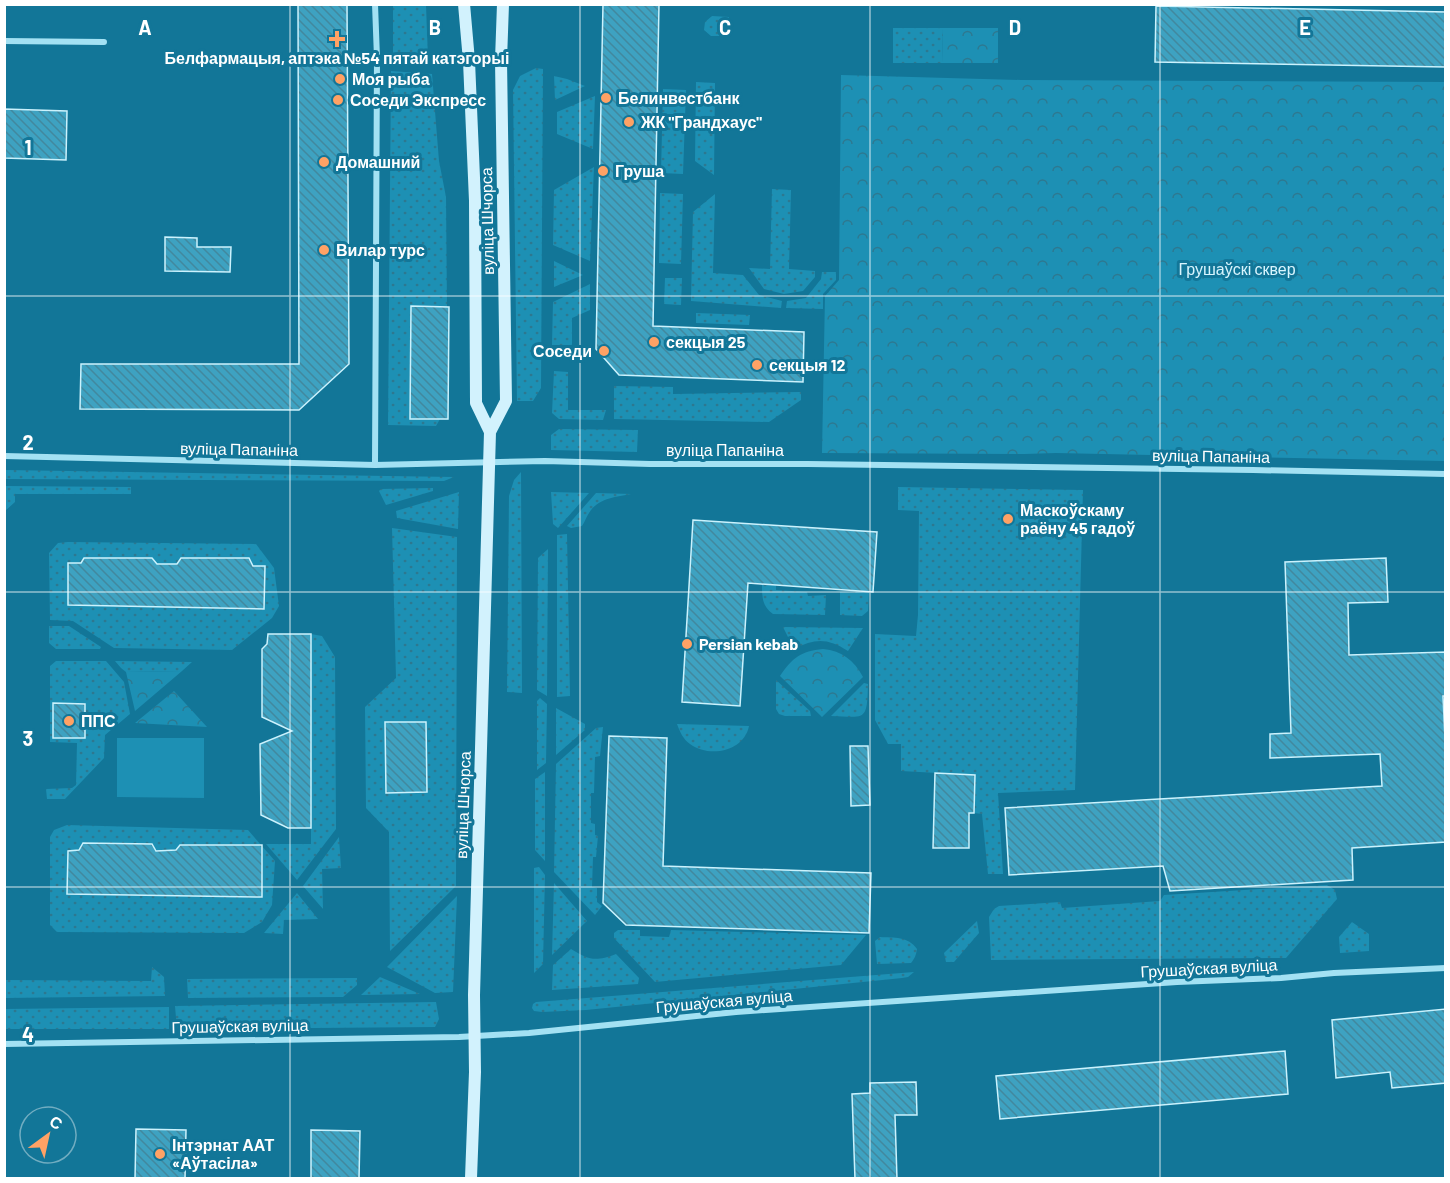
<svg xmlns="http://www.w3.org/2000/svg" width="1450" height="1183" font-family="Barlow,sans-serif">
  <style>
    .grass { fill: url(#grass-dots) }
    .forest { fill: url(#forest-crowns) }
    .garden { fill: #1d90b4 }
    .building { fill: url(#building-back-hatch); stroke: #cbf2fd; stroke-width: 1.5 }
    .lines { fill: none; stroke-linecap: round; stroke-linejoin: round }
    .minor { stroke: #a3e1f3; stroke-width: 6 }
    .secondary { stroke: #d2f2fd; stroke-width: 12 }
    .grid { fill: none; stroke: #fff; stroke-width: 1.5; stroke-opacity: 0.55 }
    .poi-dot { fill: #ffa265; stroke: #127698; stroke-width: 2 }
    .labels { text-anchor: middle; stroke-width: 6; stroke-linejoin: round; paint-order: stroke }
    .poi-label { font-size: 16px; font-weight: bold; fill: #fff; stroke: #127698; text-anchor: start }
    .street-label { font-size: 16px; fill: #fff; stroke: #127698 }
    .park-label { font-size: 16px; fill: #d8f5fe; stroke: #127698 }
    .grid-label { font-size: 20px; text-anchor: middle; font-weight: bold; fill: #fff; stroke: #127698; stroke-width: 6; stroke-linejoin: round; paint-order: stroke }
  </style>
  <defs>
    <pattern id="grass-dots" width="8" height="8" patternUnits="userSpaceOnUse" patternTransform="scale(1.5)"><rect width="8" height="8" fill="#1d90b4"/><path d="M2 2h.1M6 6h.1" fill="none" stroke="#2d7890" stroke-width="1.8" stroke-linecap="round"/></pattern>
    <pattern id="forest-crowns" width="20" height="18" patternUnits="userSpaceOnUse" patternTransform="scale(1.5)"><rect width="20" height="18" fill="#1d90b4"/><path d="M2 6a3 3 0 1 1 6 0M12 15a3 3 0 1 1 6 0" fill="none" stroke="#2d7890"/></pattern>
    <pattern id="building-back-hatch" width="6" height="6" patternUnits="userSpaceOnUse" patternTransform="scale(1.5)"><rect width="6" height="6" fill="#3ea2c1"/><path d="M-1 5l2 2M0 0l6 6M5-1l2 2" fill="none" stroke="#42889e"/></pattern>
  </defs>
  <rect width="100%" height="100%" fill="#127698"/>
  <!-- grass -->
  <path class="grass" d="M393 5H426L428 58 393 56Z
    M712 16 729 17V36H711L704 30 705 22Z
    M893 28H942L943 63H893Z
    M536 68 543 69 541 388 533 401H517L513 90 520 76Z
    M391 71 432 74 439 161 446 197 448 420 440 419 436 426 388 425Z
    M554 76 567 79 585 86 555 100Z
    M696 82 715 83 714 175 695 161Z
    M663 89 686 90 683 174 661 173Z
    M595 96 593 149 557 134V112Z
    M594 167 590 261 553 245 554 190Z
    M772 189 791 190 789 269 815 271V277L803 291 784 294 764 289 749 268 770 269Z
    M660 193 683 194 681 264 659 263Z
    M715 194 713 273 743 275 759 295 782 301 781 308 691 301 693 212Z
    M554 261 583 275 554 287Z
    M822 272H836V280L823 294V309L786 308 787 301 806 298 821 279Z
    M665 278H682L681 305 664 304Z
    M590 284V310L572 318V345H552L553 302Z
    M696 313 750 315 749 325 696 323Z
    M554 371 568 372V410H606L603 420 559 419 552 413Z
    M614 386 673 387V394L801 392V400L769 422 614 419Z
    M559 429 638 430 637 452 551 450V435Z
    M5 470 454 477 444 481 5 479Z
    M521 472 522 693 507 692 509 496 514 480Z
    M5 486 131 487V494H15V502L5 511Z
    M898 487 1083 490 1075 790 998 793 1003 874H988L982 814 974 813 975 775 901 771V744H888L875 720V634L916 636 918 615 919 511 898 510Z
    M433 488V491L386 505 379 491 381 489Z
    M459 492 458 529 397 518 396 511Z
    M551 492 589 493 558 528 553 524Z
    M596 493 631 494C616 497 598 498 589 513 586 517 585 522 582 526L571 528 567 526Z
    M392 528 457 537 456 886 390 951 389 832 366 808 365 707 396 678Z
    M567 534 570 696 557 697V535Z
    M68 542 256 544 274 568 279 606 272 618 232 650 114 648 73 621 50 620 49 553 58 543Z
    M548 549 547 696 537 690 538 558Z
    M762 584 776 585V590L807 592 808 596 826 595 825 615 773 614C762 606 762 597 762 584Z
    M856 591 869 592 868 611 862 616 840 615V592L855 593Z
    M49 626H69L101 647 100 649H56L49 643Z
    M783 627 863 628 848 651C828 638 815 638 794 649Z
    M311 634 322 636 335 657 336 829 297 880 266 844H311Z
    M56 661H106L124 682 130 714 105 735 104 758 65 799H47L46 789 72 788 76 785 77 743 50 742V666Z
    M115 661 192 662 182 671 126 672 121 668Z
    M776 680 810 711 811 716H785L779 714 776 709Z
    M864 683 868 684C867 722 866 717 831 716Z
    M540 698 547 704 546 763 537 770V701Z
    M556 708 585 724V730L556 755Z
    M677 724 749 726C744 752 709 758 690 744 683 739 680 732 677 724Z
    M603 727 600 756 595 757 594 793H591V823L595 824V835L598 836 596 857H593L592 887 597 888V902L602 906 595 915 554 872 556 764 596 728Z
    M545 772V861L535 850V779Z
    M67 825 248 830 275 861 272 905 262 922 244 933 57 932 50 925V837L54 830Z
    M339 837 341 868 322 869 323 909 303 886Z
    M539 867 545 875 543 964 534 973V868Z
    M554 883 587 921 552 955Z
    M1327 885 1335 890 1337 899 1286 958 991 960 989 917 994 909 999 906 1060 902 1062 908 1160 901 1164 895Z
    M297 893 318 919 284 920 283 934 264 933Z
    M457 896 453 992 435 993 387 967Z
    M977 921 979 933 954 962H946L944 953Z
    M1352 922 1369 934V951L1340 953 1339 937Z
    M618 930H640V936L669 937 671 930 866 935 841 965 655 982 614 938V933Z
    M880 937C894 938 908 936 917 949 916 955 915 958 911 963L877 964 875 941Z
    M571 949C589 960 595 962 616 954L639 978 638 984 552 990 553 965Z
    M152 967 164 977 165 996 5 998V980L151 981Z
    M914 972 908 977 902 978 586 1010 542 1012 534 1011 532 1008 533 1004 536 1002Z
    M380 977 420 994 361 995Z
    M357 978V985L343 997 188 998 187 979Z
    M436 1002 439 1019 435 1027 177 1029 175 1006Z
    M169 1007V1029H5V1009Z"/>
  <!-- forest -->
  <path class="forest" d="M942 28H998V63H943Z
    M841 75 1021 80 1445 82V461L1056 453 1024 454 822 453 825 296 839 280Z
    M823 649C842 651 854 660 863 677L822 717 780 676C792 658 801 651 823 649Z
    M182 671 135 711 126 672Z
    M174 691 207 727 135 723Z"/>
  <!-- garden -->
  <path class="garden" d="M117 738H204V798L117 797Z"/>
  <!-- building -->
  <path class="building" d="M298 4H347L349 364 299 410 80 409 81 364H299Z
    M603 4H659L653 326 804 332 803 382 619 375 596 349Z
    M1156 6 1446 12V67L1155 62Z
    M4 109 67 111 66 160 4 158Z
    M165 237 197 238V247H231L230 272 165 271Z
    M411 306 449 307 448 419H410Z
    M693 520 877 532 873 592 748 583 740 706 682 702Z
    M84 558H152L157 564H177L181 558H249L253 566H265L264 609 68 605V563H81Z
    M1386 558 1388 602 1348 603 1349 655 1446 652V696H1443L1446 760V842L1352 848 1353 880 1170 891 1163 866 1009 875 1005 808 1382 786 1380 754 1270 758V734L1291 733 1285 562Z
    M268 634H311V828H288L261 815 260 744 292 731 262 717V649L267 644Z
    M53 703 85 704V738H53Z
    M385 722H426L427 792 386 793Z
    M609 736 667 738 663 866 871 873 869 933 626 925 603 903Z
    M850 746H868L870 805 851 806Z
    M935 773 975 775 974 813H969V848H933Z
    M83 843 152 844 156 851 176 850 180 845H262V897L67 894 68 851 79 850Z
    M1446 1009V1083L1392 1088 1390 1072 1336 1078 1332 1020Z
    M1285 1051 1288 1094 1000 1119 996 1076Z
    M916 1082 917 1115H895L897 1179H855L852 1094 870 1093V1083Z
    M136 1129 186 1130 185 1179H135Z
    M311 1130 360 1131 359 1179H311Z"/>
  <g class="lines">
    <!-- minor -->
    <path class="minor" d="M4 41 104 42
      M4 456 375 465 545 461 650 464H808L1253 470 1446 474
      M375 465 377 58 375 4
      M4 1044 459 1037 529 1033 736 1012 1177 982 1281 978 1334 973 1446 968"/>
    <!-- secondary -->
    <path class="secondary" d="M464 4 469 61 475 201 476 403 490 432
      M471 1178 475 1072 474 995 490 432 506 401 501 60 503 4"/>
  </g>
  <!-- grid -->
  <path class="grid" d="M290 4V1178M580 4V1178M870 4V1178M1160 4V1178M4 296H1446M4 592H1446M4 887H1446"/>
  <!-- markers -->
  <g class="poi-dot">
    <path d="M334 30h6v6h6v6h-6v6h-6v-6h-6v-6h6z"/>
    <circle cx="340" cy="79" r="6"/>
    <circle cx="606" cy="98" r="6"/>
    <circle cx="338" cy="100" r="6"/>
    <circle cx="629" cy="122" r="6"/>
    <circle cx="324" cy="162" r="6"/>
    <circle cx="603" cy="171" r="6"/>
    <circle cx="324" cy="250" r="6"/>
    <circle cx="654" cy="342" r="6"/>
    <circle cx="604" cy="351" r="6"/>
    <circle cx="757" cy="365" r="6"/>
    <circle cx="1008" cy="519" r="6"/>
    <circle cx="687" cy="644" r="6"/>
    <circle cx="69" cy="721" r="6"/>
    <circle cx="160" cy="1154" r="6"/>
  </g>
  <g class="labels">
    <!-- poi labels -->
    <g class="poi-label">
      <text x="337" y="64" text-anchor="middle">Белфармацыя, аптэка №54 пятай катэгорыі</text>
      <text x="352" y="85">Моя рыба</text>
      <text x="618" y="104">Белинвестбанк</text>
      <text x="350" y="106">Соседи Экспресс</text>
      <text x="641" y="128">ЖК "Грандхаус"</text>
      <text x="336" y="168">Домашний</text>
      <text x="615" y="177">Груша</text>
      <text x="336" y="256">Вилар турс</text>
      <text x="666" y="348">секцыя 25</text>
      <text x="592" y="357" text-anchor="end">Соседи</text>
      <text x="769" y="371">секцыя 12</text>
      <text x="1020" y="516">Маскоўскаму<tspan x="1020" dy="18">раёну 45 гадоў</tspan></text>
      <text x="699" y="650">Persian kebab</text>
      <text x="81" y="727">ППС</text>
      <text x="172" y="1151">Інтэрнат ААТ<tspan x="172" dy="18">«Аўтасіла»</tspan></text>
    </g>
    <!-- street labels -->
    <g class="street-label">
      <text transform="translate(487 221) rotate(-91)" y="6">вуліца Шчорса</text>
      <text transform="translate(239 449) rotate(1)" y="6">вуліца Папаніна</text>
      <text x="725" y="456">вуліца Папаніна</text>
      <text transform="translate(1211 456) rotate(1)" y="6">вуліца Папаніна</text>
      <text transform="translate(463 805) rotate(-88)" y="6">вуліца Шчорса</text>
      <text transform="translate(1209 968) rotate(-3)" y="6">Грушаўская вуліца</text>
      <text transform="translate(724 1001) rotate(-5)" y="6">Грушаўская вуліца</text>
      <text transform="translate(240 1026) rotate(-1)" y="6">Грушаўская вуліца</text>
    </g>
    <!-- park labels -->
    <g class="park-label">
      <text x="1237" y="275">Грушаўскі сквер</text>
    </g>
  </g>
  <g class="grid-label">
    <text x="145" y="35">A</text>
    <text x="435" y="35">B</text>
    <text x="725" y="35">C</text>
    <text x="1015" y="35">D</text>
    <text x="1305" y="35">E</text>
    <text x="28" y="155">1</text>
    <text x="28" y="450">2</text>
    <text x="28" y="746">3</text>
    <text x="28" y="1042">4</text>
  </g>
  <!-- border -->
  <rect width="1450" height="1183" fill="none" stroke="#ffffff" stroke-width="12"/>
  <!-- north arrow -->
  <g transform="translate(48 1135) rotate(33)"><circle r="28" fill="#127698" stroke="#71adc1" stroke-width="1.5"/>
  <path d="M0-4.5L10 22L0 15L-10 22Z" fill="#ffa265"/>
  <text y="-9" font-size="16" font-weight="bold" text-anchor="middle" fill="#ffffff">С</text>
  </g>
</svg>
